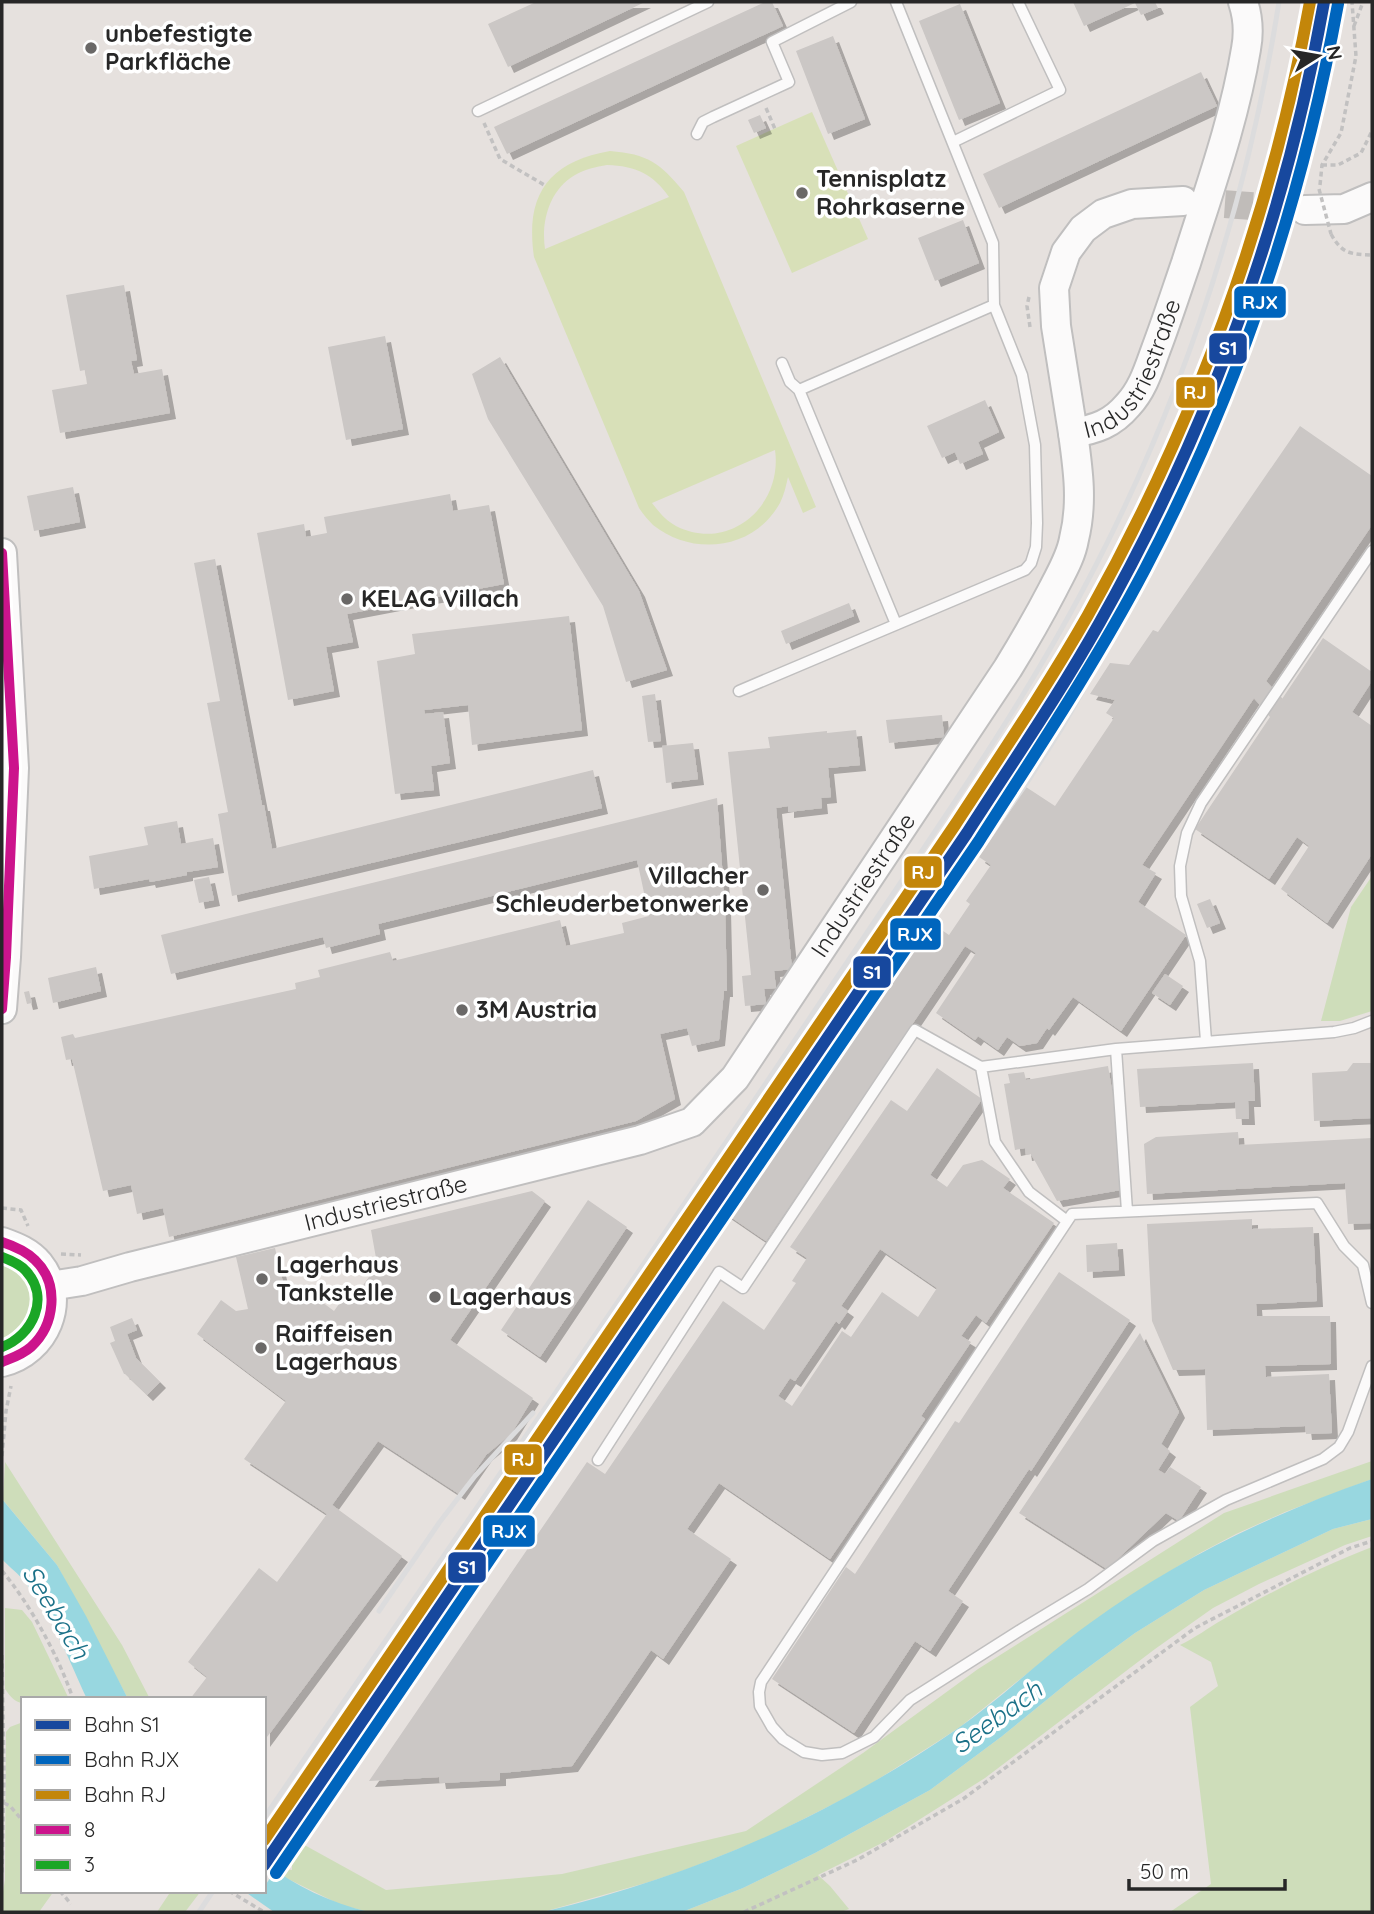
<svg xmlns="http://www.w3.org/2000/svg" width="1374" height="1914" font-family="Quicksand,sans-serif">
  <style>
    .green { fill: #ceddba }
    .pitch { fill: #d8e0b8; fill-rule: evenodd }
    .water { fill: #98d7e0 }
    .pier { fill: #e6e1de }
    .building { fill: #cbc7c5; fill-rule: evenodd; filter: url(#shadow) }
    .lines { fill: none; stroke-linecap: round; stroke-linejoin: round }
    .secondary-tunnel { stroke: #c0bcb9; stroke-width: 28; stroke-dasharray: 28 14; stroke-linecap: butt }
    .lane-casing { stroke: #c0bfbf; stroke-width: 13 }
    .secondary-casing { stroke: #c0bfbf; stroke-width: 32 }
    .path { stroke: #c2c1c1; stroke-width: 3.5; stroke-dasharray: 5 3.5; stroke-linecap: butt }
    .lane { stroke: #fbfafa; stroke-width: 10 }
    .secondary { stroke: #fbfafa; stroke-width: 28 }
    .rail { stroke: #dcdcdd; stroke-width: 5 }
    .path-bridge { stroke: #c2c1c1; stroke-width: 3.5; stroke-dasharray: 5 3.5; stroke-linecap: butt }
    .bus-1-casing { stroke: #fff; stroke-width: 16 }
    .bus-2-casing { stroke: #fff; stroke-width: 16 }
    .bus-1 { stroke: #cc148c; stroke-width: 10 }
    .bus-2 { stroke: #1ba626; stroke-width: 10 }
    .rail-1-casing { stroke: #fff; stroke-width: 18 }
    .rail-2-casing { stroke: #fff; stroke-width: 18 }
    .rail-3-casing { stroke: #fff; stroke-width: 18 }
    .rail-1 { stroke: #17489e; stroke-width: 12 }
    .rail-2 { stroke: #0065bd; stroke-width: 12 }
    .rail-3 { stroke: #c3860a; stroke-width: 12 }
    .poi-dot { fill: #6a6867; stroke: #fff; stroke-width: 2.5 }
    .labels { text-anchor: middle; stroke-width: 7; stroke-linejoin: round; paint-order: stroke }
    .poi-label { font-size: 24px; font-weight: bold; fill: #272727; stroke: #fff; text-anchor: start }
    .street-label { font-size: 24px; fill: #272727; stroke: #fff }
    .water-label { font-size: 26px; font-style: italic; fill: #1b7188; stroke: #fff }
    .line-badge { stroke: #fff; stroke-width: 2.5 }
    .badge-label { font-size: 19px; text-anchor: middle; font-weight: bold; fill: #fff }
  </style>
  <defs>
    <filter id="shadow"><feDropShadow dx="6" dy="6" stdDeviation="0" flood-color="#0004"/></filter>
  </defs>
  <rect width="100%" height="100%" fill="#e6e1de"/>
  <!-- green -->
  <path class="green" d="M1372 876V1011L1340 1021H1321L1351 907Z
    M2 1255 17 1261 37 1281 40 1315 28 1335 2 1348Z
    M1372 1461V1479L1285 1512 1236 1534 1200 1553 1144 1587 1087 1626 960 1727 937 1742 861 1790 766 1838 685 1870 649 1882 543 1912H369L341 1905 282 1876 285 1869 292 1870V1857L299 1842 386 1890 562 1874 746 1831 863 1753 978 1669 1224 1513Z
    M5 1462 122 1645 150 1699H128L57 1565 3 1500Z
    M1372 1519V1536L1345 1545 1259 1584 1213 1608 1155 1649 985 1778 884 1842 818 1875 830 1886 849 1909 841 1912H682L743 1888 815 1853 930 1790 1001 1737 1071 1680 1135 1633 1204 1590 1333 1529Z
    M1372 1547V1912H1170L1211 1884 1190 1707 1218 1686 1211 1662 1180 1645C1195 1638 1208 1628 1222 1620 1268 1593 1322 1566 1372 1547Z
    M5 1608 22 1610 32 1622 69 1699H23V1703C14 1702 10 1696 5 1689Z
    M23 1722V1891H54L39 1912H2V1897L5 1880 6 1732 10 1727Z
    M171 1891H201L185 1912H157Z"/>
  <!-- pitch -->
  <path class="pitch" d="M812 112 868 239 792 273 736 146Z
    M610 151C648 154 660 163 684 192L816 507 803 513 788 477C786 486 784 495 780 503 754 550 693 557 653 525 648 520 643 514 639 508L534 257C525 195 548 162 610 151ZM607 165C636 166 653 174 669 197L545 249C541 222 549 190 575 175 585 169 596 167 607 165ZM775 450C783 506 729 553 676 526 665 520 659 512 652 503Z"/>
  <!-- water -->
  <path class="water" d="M1372 1479V1519L1333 1529 1204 1590 1135 1633 1071 1680 1001 1737 930 1790 815 1853 743 1888 682 1912H543C694 1876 829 1817 957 1729 1004 1697 1044 1656 1090 1623 1176 1560 1271 1514 1372 1479Z
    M2 1499 57 1565 86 1616 128 1699H87C69 1660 52 1616 25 1582 19 1574 9 1567 2 1559Z
    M264 1862C295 1886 331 1903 369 1912H274L244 1891H264Z"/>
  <!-- pier -->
  <path class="pier" d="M264 1859 277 1868 264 1887Z"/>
  <!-- building -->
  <path class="building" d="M536 2H645L508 67 488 24Z
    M765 2H772L783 26 507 154 494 127Z
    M1073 2H1155L1158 8 1141 15 1135 3 1084 26Z
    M960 4 1000 103 959 120 919 21Z
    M833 36 865 119 828 134 796 51Z
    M1201 72 1217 106 999 208 983 174Z
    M760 115 766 128 754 133 748 120Z
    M963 220 979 263 935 281 918 238Z
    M124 285 137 360 131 361 134 374 162 369 170 413 60 433 52 390 87 384 85 370 80 371 66 295Z
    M385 336 403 429 346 440 328 347Z
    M500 357 639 591 667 670 626 682 603 606 488 419 472 374Z
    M985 400 999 432 978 442 983 454 960 464 955 452 942 458 927 426Z
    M1300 426 1372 476V525L1266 681 1282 699 1323 638 1372 672V681L1352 712 1372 726V854L1327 923 1281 889 1309 846 1297 837 1269 879 1195 829 1270 717 1254 698 1142 865 1156 873 1138 902 1186 935 1121 1031 1073 997 1049 1030 1047 1028 1037 1043 1020 1046 1007 1037 998 1050 978 1036 975 1040 936 1013 976 953 965 946 766 1241 722 1211 921 916 949 935 970 904 966 901 991 865 979 857 1026 787 1055 806 1114 718 1106 713 1115 700 1090 694 1110 663 1129 665 1153 630 1158 632Z
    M73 487 80 522 34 531 27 496Z
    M450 494 453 511 489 505 504 584 347 614 353 642 326 647 334 691 288 700 257 533 304 524 306 537 327 533 324 517Z
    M215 559 262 805H264L272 849 593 770 602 808 232 896 218 814 228 812 207 703 220 701 194 563Z
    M849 603 854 616 786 644 781 631Z
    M569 616 582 730 472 745 468 705 424 710 425 714 443 712 450 763 431 766 434 790 395 794 377 661 415 654 412 634Z
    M655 694 661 741 648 742 642 696Z
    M942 715 944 737 889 743 886 720Z
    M856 730 860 765 828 768 831 797 821 798 822 808 788 812V806L776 808 792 969 774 971 776 988 764 989 766 1004 745 1006 742 976 751 975 728 752 770 748 768 737 827 731V733Z
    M693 743 698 779 666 783 662 746Z
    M717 798 725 906 727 991H724L719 1040 692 1046 687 1028 660 1034 675 1099 636 1121 169 1237 163 1208 137 1214 131 1185 103 1191 72 1059 66 1060 61 1037 73 1034 75 1038 296 989 295 983 320 977 318 970 390 952 393 961 560 920 566 946 624 933 622 923 649 916 637 860 378 924 380 934 326 948 323 937 171 974 161 935Z
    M177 821 181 844 213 838 218 867 187 872V875L150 882 149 879 94 889 89 856 148 845 144 827Z
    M209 877 214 900 199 903 194 880Z
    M1210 899 1220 923 1207 928 1197 904Z
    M96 967 101 991 53 1003 48 978Z
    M1165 974 1183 986 1170 1005 1152 993Z
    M29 991 32 1003 27 1004 24 992Z
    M1253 1063 1255 1101H1248L1249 1119H1236L1235 1102 1140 1107 1137 1069Z
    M1353 1063H1372V1118L1314 1121 1312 1073 1347 1071Z
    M1108 1066 1120 1139 1121 1190 1057 1201 1031 1154 1026 1155 1025 1148 1015 1150 1004 1084 1010 1083 1008 1074 1024 1072 1026 1080Z
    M937 1068 982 1099 930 1175 947 1187 963 1165 982 1160 1010 1179 1003 1188 1054 1223 986 1323 976 1315 961 1336 971 1342 921 1416 925 1419 830 1559 719 1483 687 1529 731 1559 663 1659 651 1650 572 1766 500 1773V1780L440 1783 439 1777 369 1781 587 1462 605 1474 723 1301 764 1330 796 1283 792 1281 807 1258 790 1247 891 1100 907 1111ZM880 1249 937 1288 918 1317 882 1292 851 1337 842 1331 792 1406 778 1396 790 1378 795 1381 836 1321 839 1324 848 1311 841 1306Z
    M1238 1132 1239 1145 1372 1138V1223L1348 1224 1345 1183 1147 1194 1144 1144 1156 1137Z
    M532 1191 545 1201 450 1340 533 1398 511 1434 486 1455 459 1494 378 1441 332 1505 402 1556 264 1741V1699H190L207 1677 188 1662 259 1568 277 1582 327 1514 244 1459 286 1401 197 1334 221 1300 236 1311 248 1309 236 1257 275 1248 287 1300 294 1298 302 1287 334 1311 352 1286 359 1291 383 1257 376 1258 371 1230Z
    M588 1200 627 1227 540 1357 501 1330Z
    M1252 1219V1229L1313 1227 1317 1301 1256 1304 1257 1316H1330L1331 1364 1265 1366 1266 1377 1329 1374 1332 1433 1306 1434 1305 1426 1207 1430 1205 1369 1173 1370 1152 1321 1147 1224Z
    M1117 1243 1119 1270 1087 1272 1086 1245Z
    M1059 1272 1130 1320 1031 1471 1029 1469 948 1591 963 1601 930 1651 915 1641 854 1733 772 1679 846 1567 855 1574 955 1421 959 1423Z
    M132 1318 137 1330 127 1334 136 1358 160 1382 147 1395 125 1374H124L110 1343 115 1341 110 1327Z
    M1140 1333 1179 1412 1161 1444 1170 1451 1158 1470 1165 1474 1170 1467 1201 1487 1179 1521 1166 1513 1107 1569 1019 1513Z"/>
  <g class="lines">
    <!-- secondary-tunnel -->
    <path class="secondary-tunnel" d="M1183 201 1305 210"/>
    <defs>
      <path id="lane" d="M478 111 708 2
        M697 134 703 122 713 117 789 82 772 42 851 2
        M953 142 1060 90 1018 2
        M782 363 790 382 799 390
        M896 624 799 390 994 305
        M739 691 1025 570 1031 563 1036 547 1037 523 1035 445 1022 375 994 305 993 243 896 2
        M1206 1041 1200 961 1181 896 1180 866 1187 833 1201 803 1372 551
        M1116 1049 1127 1211
        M981 1067 995 1142 1029 1192 1067 1221
        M1372 1303 1363 1265 1344 1246 1317 1203 1072 1214 761 1682 759 1692 760 1706 772 1727 783 1739 804 1752 822 1755 842 1753 874 1737 910 1700 1022 1629 1088 1589 1153 1541 1226 1500 1323 1459 1339 1447 1348 1432 1372 1366
        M598 1460 719 1272 743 1288 915 1030 981 1067 1116 1049 1334 1032 1354 1028 1372 1021"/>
      <g id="secondary">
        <path d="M1305 210 1344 209 1372 197"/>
        <path d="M1073 433 1056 326 1054 288 1066 252 1083 229 1103 214 1132 204 1183 201"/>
        <path d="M2 553 14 768 6 957 2 1009"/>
        <path d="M2 1242C16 1247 29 1252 39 1264 68 1300 45 1352 2 1362"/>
        <path id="s1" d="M50 1286 82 1281 130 1267 640 1140 692 1122 735 1078 1008 668C1024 642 1039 616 1053 589 1061 573 1071 557 1074 539 1083 503 1078 469 1073 433 1096 429 1112 424 1128 405 1143 389 1149 368 1156 349 1167 320 1176 292 1186 263 1208 193 1234 122 1246 49 1249 33 1248 17 1243 2"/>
      </g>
    </defs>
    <!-- lane casing -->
    <use href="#lane" class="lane-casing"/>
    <!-- secondary casing -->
    <use href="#secondary" class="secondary-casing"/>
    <!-- path -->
    <path class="path" d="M1354 26 1363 2
      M766 108 775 129
      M484 123 500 159 546 186
      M1322 165H1338L1361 153 1372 131
      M1320 185 1322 165 1341 133 1356 56 1352 2
      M1331 234C1342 254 1350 254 1372 255
      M1029 297 1027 306 1030 327
      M2 1208 21 1210 28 1226
      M61 1254 81 1255
      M2 1456 6 1411 11 1386
      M2 1571C29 1602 60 1659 73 1699
      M2 1655 4 1775 2 1876
      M4 1803 10 1806 23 1821
      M60 1891 71 1904
      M229 1891 264 1912
      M744 1912 857 1860 963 1799 1195 1628 1350 1548 1372 1541"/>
    <!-- lane -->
    <use href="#lane" class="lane"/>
    <!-- secondary -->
    <use href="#secondary" class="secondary"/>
    <!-- rail -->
    <path class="rail" d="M379 1611 439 1523 475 1476 533 1413
      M334 1787 1030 778 1062 728 1113 637
      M264 1818C430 1577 595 1337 758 1095 807 1022 856 949 905 876 974 774 1042 671 1098 561 1188 385 1248 197 1279 2
      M199 1912 213 1891"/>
    <!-- path-bridge -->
    <path class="path-bridge" d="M1319 189 1331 234"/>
    <defs>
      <path id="bus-1" d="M2 553 14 768 6 957 2 1009
        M2 1242C14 1246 26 1251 35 1260 60 1284 55 1325 31 1347 22 1355 12 1358 2 1362"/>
      <path id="bus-2" d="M2 1257C10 1260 20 1264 26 1271 51 1298 32 1336 2 1347"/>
    </defs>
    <!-- bus-1 casing -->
    <use href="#bus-1" class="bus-1-casing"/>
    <!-- bus-2 casing -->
    <use href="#bus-2" class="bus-2-casing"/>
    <!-- bus-1 -->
    <use href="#bus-1" class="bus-1"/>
    <!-- bus-2 -->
    <use href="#bus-2" class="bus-2"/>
    <defs>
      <path id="rail-1" d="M264 1865 967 833C1012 763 1059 695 1100 622 1209 429 1285 220 1324 2"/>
      <path id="rail-2" d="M276 1873 979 841C1036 752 1095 664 1145 569 1238 392 1302 201 1338 4"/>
      <path id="rail-3" d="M264 1840 955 825C1000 756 1047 687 1088 615 1195 424 1271 217 1310 2"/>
    </defs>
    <!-- rail-1 casing -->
    <use href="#rail-1" class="rail-1-casing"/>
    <!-- rail-2 casing -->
    <use href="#rail-2" class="rail-2-casing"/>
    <!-- rail-3 casing -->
    <use href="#rail-3" class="rail-3-casing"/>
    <!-- rail-1 -->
    <use href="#rail-1" class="rail-1"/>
    <!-- rail-2 -->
    <use href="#rail-2" class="rail-2"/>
    <!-- rail-3 -->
    <use href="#rail-3" class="rail-3"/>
  </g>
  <!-- markers -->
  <g class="poi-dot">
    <circle cx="91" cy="48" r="7"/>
    <circle cx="802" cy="193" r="7"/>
    <circle cx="347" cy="599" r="7"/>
    <circle cx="763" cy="890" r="7"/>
    <circle cx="462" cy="1010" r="7"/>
    <circle cx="262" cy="1279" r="7"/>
    <circle cx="435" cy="1297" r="7"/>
    <circle cx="261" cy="1348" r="7"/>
  </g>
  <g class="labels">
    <!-- poi labels -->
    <g class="poi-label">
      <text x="105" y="42">unbefestigte<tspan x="105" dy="28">Parkfläche</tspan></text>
      <text x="816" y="187">Tennisplatz<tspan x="816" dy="28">Rohrkaserne</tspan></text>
      <text x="361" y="607">KELAG Villach</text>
      <text x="749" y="884" text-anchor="end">Villacher<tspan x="749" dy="28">Schleuderbetonwerke</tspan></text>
      <text x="476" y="1018">3M Austria</text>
      <text x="276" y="1273">Lagerhaus<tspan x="276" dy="28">Tankstelle</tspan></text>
      <text x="449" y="1305">Lagerhaus</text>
      <text x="275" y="1342">Raiffeisen<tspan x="275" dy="28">Lagerhaus</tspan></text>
    </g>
    <!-- street labels -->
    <g class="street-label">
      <text dy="8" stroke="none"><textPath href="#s1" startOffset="1564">Industriestraße</textPath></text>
      <text dy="8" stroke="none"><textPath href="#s1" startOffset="956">Industriestraße</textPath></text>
      <text dy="8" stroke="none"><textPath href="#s1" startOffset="346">Industriestraße</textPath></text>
    </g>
    <!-- water labels -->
    <g class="water-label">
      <text transform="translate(56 1612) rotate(59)" y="9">Seebach</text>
      <text transform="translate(997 1717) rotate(-36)" y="9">Seebach</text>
    </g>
  </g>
  <g class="line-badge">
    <rect x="1233" y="285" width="54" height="34" rx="7" fill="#0065bd"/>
    <rect x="1208" y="332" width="40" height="33" rx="7" fill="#17489e"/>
    <rect x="1175" y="376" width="41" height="33" rx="7" fill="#c3860a"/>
    <rect x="903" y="855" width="40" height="34" rx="7" fill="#c3860a"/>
    <rect x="889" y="917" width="53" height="34" rx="7" fill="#0065bd"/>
    <rect x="852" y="955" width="40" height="34" rx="7" fill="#17489e"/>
    <rect x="503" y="1443" width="40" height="33" rx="7" fill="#c3860a"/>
    <rect x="482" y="1514" width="54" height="34" rx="7" fill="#0065bd"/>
    <rect x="447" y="1551" width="40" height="33" rx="7" fill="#17489e"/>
  </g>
  <g class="badge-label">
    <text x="1260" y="309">RJX</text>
    <text x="1228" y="355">S1</text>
    <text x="1195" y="399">RJ</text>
    <text x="923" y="879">RJ</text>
    <text x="915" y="941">RJX</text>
    <text x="872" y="979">S1</text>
    <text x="523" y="1466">RJ</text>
    <text x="509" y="1538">RJX</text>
    <text x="467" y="1574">S1</text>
  </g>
  <!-- border -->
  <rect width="1374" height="1914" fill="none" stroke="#272727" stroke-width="7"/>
  <!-- legend -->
  <rect x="21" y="1697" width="245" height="196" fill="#ffffff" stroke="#a9a9a9" stroke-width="2"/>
  <rect x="35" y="1720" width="35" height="10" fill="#17489e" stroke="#a9a9a9" stroke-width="2"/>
  <text x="84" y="1732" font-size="21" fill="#272727">Bahn S1</text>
  <rect x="35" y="1755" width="35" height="10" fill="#0065bd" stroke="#a9a9a9" stroke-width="2"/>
  <text x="84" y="1767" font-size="21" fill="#272727">Bahn RJX</text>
  <rect x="35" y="1790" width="35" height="10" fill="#c3860a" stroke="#a9a9a9" stroke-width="2"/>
  <text x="84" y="1802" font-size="21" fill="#272727">Bahn RJ</text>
  <rect x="35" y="1825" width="35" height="10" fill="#cc148c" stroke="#a9a9a9" stroke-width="2"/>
  <text x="84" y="1837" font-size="21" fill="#272727">8</text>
  <rect x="35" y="1860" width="35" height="10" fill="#1ba626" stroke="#a9a9a9" stroke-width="2"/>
  <text x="84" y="1872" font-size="21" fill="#272727">3</text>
  <!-- north arrow -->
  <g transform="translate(1318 56) rotate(79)" stroke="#ffffff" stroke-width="5" paint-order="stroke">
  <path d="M0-5L12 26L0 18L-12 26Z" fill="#272727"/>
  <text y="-10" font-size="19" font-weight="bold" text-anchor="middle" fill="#272727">N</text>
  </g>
  <!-- scale -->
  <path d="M1129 1879v10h156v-10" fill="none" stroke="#272727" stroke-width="3.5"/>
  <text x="1140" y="1879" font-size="21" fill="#272727" stroke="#ffffff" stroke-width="5" paint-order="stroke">50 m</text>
</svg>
